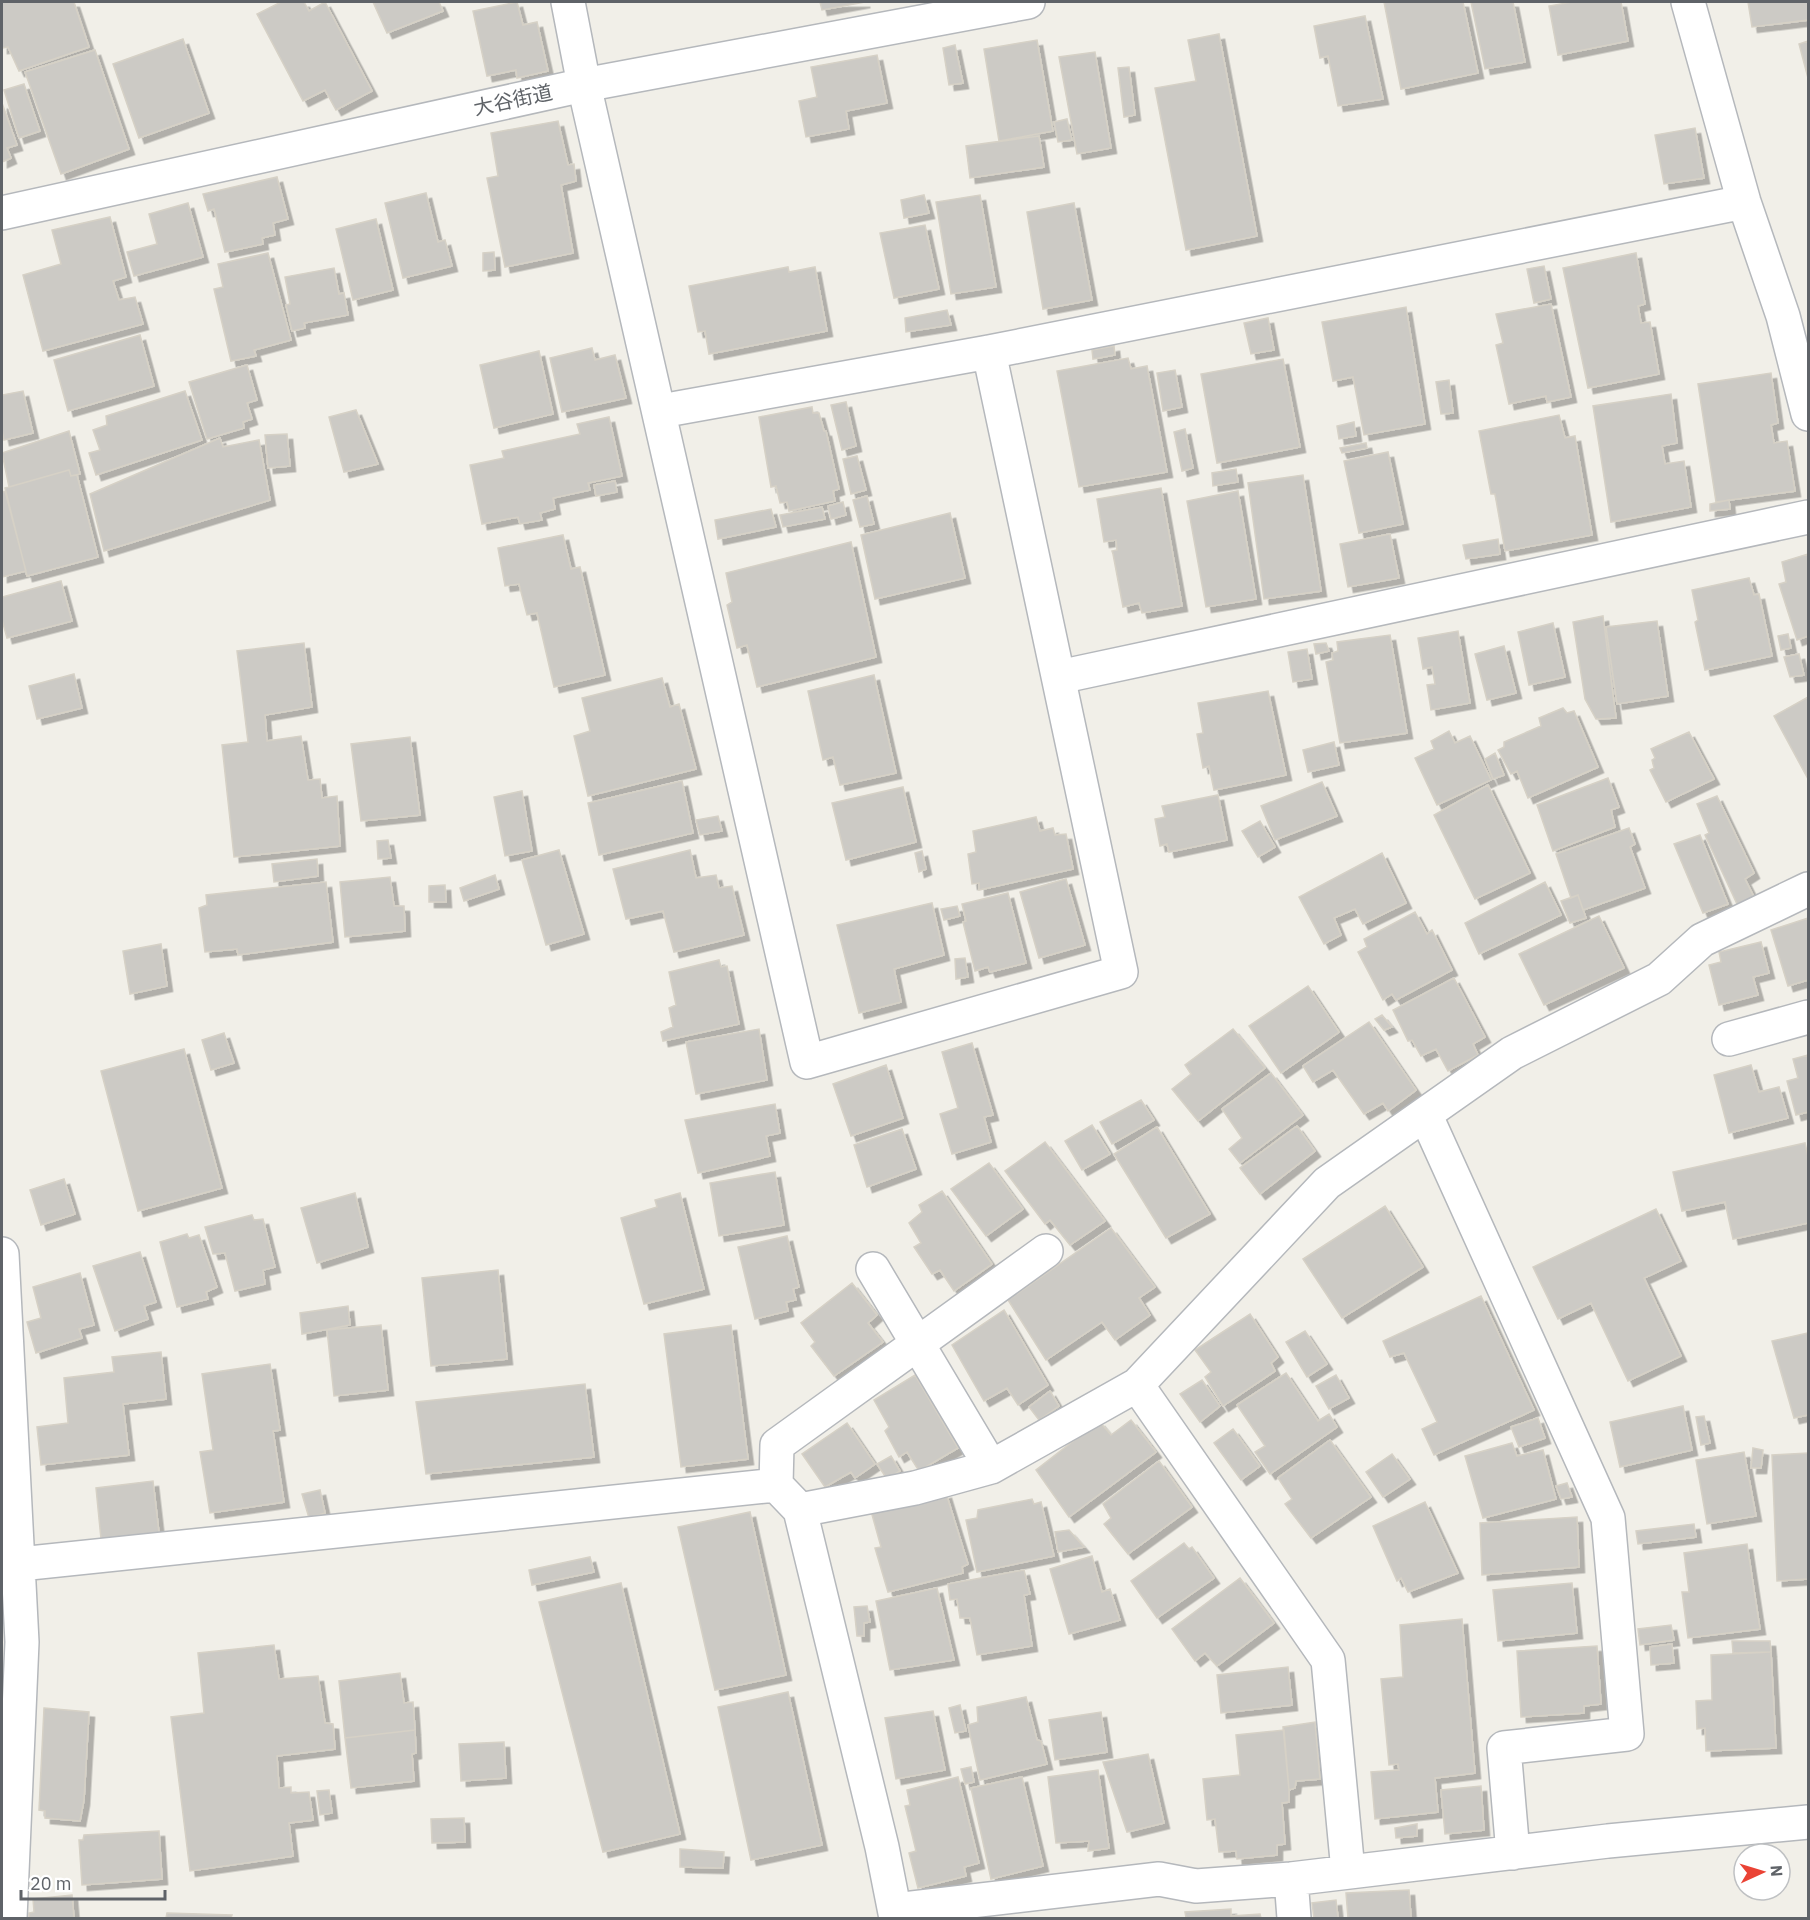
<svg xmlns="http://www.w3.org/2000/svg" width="1810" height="1920" font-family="'IBM Plex Sans','Noto Sans JP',sans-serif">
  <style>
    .building { fill: #cccac5; stroke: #d6d1c6; stroke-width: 1.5; filter: url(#shadow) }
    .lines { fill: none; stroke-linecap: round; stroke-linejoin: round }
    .minor-casing { stroke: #b5b8bc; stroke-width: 36 }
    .tertiary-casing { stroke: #b5b8bc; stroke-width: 36 }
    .minor { stroke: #fff; stroke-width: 33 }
    .tertiary { stroke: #fff; stroke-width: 33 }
    .labels { text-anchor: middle; stroke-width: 4.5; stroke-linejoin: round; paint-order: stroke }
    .street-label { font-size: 20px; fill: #5f6368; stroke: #fff }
  </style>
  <defs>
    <filter id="shadow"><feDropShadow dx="5.5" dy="5.5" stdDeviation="0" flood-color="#0004"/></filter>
  </defs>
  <rect width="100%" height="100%" fill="#f1efe8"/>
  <!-- building -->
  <path class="building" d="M2 2H74L89 47 19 71 8 47 2 48Z
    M281 2H304L309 11 325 2 372 91 336 110 325 90 303 101 257 14Z
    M373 2H439L443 11 387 33Z
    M517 2 523 25 537 22 548 71 517 78 516 70 487 76 473 11Z
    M820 2H865L822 10Z
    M1384 2H1463L1478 73 1401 89Z
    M1471 2H1513L1525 62 1485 69Z
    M1572 2H1621L1628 41 1558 55 1549 6Z
    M1748 2H1808V20L1752 27Z
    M1365 16 1383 99 1338 106 1328 56 1320 58 1314 26Z
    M1219 34 1257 236 1186 250 1155 88 1196 81 1188 40Z
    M183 39 209 113 139 138 113 64Z
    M1037 40 1053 131 999 141 984 49Z
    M1808 41V78L1799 44Z
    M955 45 963 83 949 85 943 48Z
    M95 50 129 149 61 174 25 72Z
    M1095 52 1111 148 1077 154 1059 57Z
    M877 55 887 103 846 111 849 129 806 137 799 101 817 97 811 67Z
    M1129 67 1135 115 1124 117 1118 68Z
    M24 84 40 131 19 138 4 90Z
    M2 103 17 145 7 148 11 158 2 162Z
    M1067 119 1072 140 1058 142 1054 122Z
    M558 121 568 165 574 164 576 181 561 185 573 253 505 267 487 178 498 176 491 133Z
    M1695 128 1704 178 1664 184 1655 135Z
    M1039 136 1044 167 970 178 966 146Z
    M277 177 288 219 273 223 275 235 262 238 263 244 225 252 214 209 208 211 203 194Z
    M426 193 438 242 445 240 452 266 403 278 385 203Z
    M924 195 929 213 904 218 901 200Z
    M980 195 996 287 951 294 936 202Z
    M188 203 203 257 134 276 127 252 157 244 149 214Z
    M1074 203 1092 300 1043 309 1027 212Z
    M110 217 126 277 113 281 119 300 135 297 143 324 43 351 23 275 61 264 52 230Z
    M376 219 393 290 353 300 336 229Z
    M925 225 939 289 894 298 880 233Z
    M494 252 495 270 483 271V253Z
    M268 253 291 340 254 350 256 356 231 361 214 289 223 287 218 264Z
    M1636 253 1645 304 1638 306 1641 323 1650 322 1659 374 1588 388 1563 268Z
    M1544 266 1551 299 1534 303 1527 269Z
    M788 267 789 272 815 267 827 331 709 354 705 331 698 332 689 286Z
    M334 268 339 294 344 293 348 315 304 323 305 328 292 331 286 305 290 304 285 277Z
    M1551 304 1571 397 1547 402 1546 396 1509 404 1496 345 1503 343 1496 314Z
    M1406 307 1425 424 1364 435 1353 377 1333 381 1322 322Z
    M947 310 951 325 906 332 905 318Z
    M1268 318 1274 350 1251 354 1244 323Z
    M140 335 154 386 68 411 54 360Z
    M1114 346 1115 355 1093 359 1092 350Z
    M592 348 595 360 615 355 626 398 562 412 550 358Z
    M539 351 553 414 494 428 480 365Z
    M1128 358 1131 369 1147 366 1167 472 1079 487 1057 371Z
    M1283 359 1300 447 1217 463 1201 374Z
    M247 365 257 400 247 403 252 419 243 422 244 428 207 439 189 382Z
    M1175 370 1182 407 1163 411 1157 373Z
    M1771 373 1778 423 1771 425 1774 443 1787 441 1795 491 1716 502 1698 384Z
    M1449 380 1453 413 1441 414 1436 382Z
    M23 391 33 433 4 440 2 430V395Z
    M185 391 202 440 96 475 89 453 100 450 93 430 107 425 106 416Z
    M1671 394 1677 443 1662 446 1665 464 1684 461 1691 507 1611 522 1593 406Z
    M846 402 856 446 842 450 831 405Z
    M812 407 813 413H819L824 431H826L839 489 833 491 835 501 789 511 787 502 780 503 776 486 771 487 759 417Z
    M356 410 378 464 344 472 329 417Z
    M1559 415 1565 438 1575 436 1592 535 1505 551 1495 494H1491L1479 431Z
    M609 417 622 476 588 483 590 490 553 498 555 509 540 513 542 520 520 524 518 517 482 524 470 465 504 458 502 451 580 434 577 424Z
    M1354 422 1356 436 1339 439 1337 426Z
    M1185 429 1193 468 1182 471 1174 432Z
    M69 431 80 474 71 476 69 470 9 487 2 453Z
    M287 434 290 466 268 468 265 435Z
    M220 438 223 447 259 440 270 500 104 551 90 494Z
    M1366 443 1367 448 1342 453 1340 448Z
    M1388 452 1403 524 1359 533 1344 461Z
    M857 456 866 490 851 494 843 459Z
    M1236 469 1238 482 1213 486 1212 473Z
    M69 470 71 476 77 475 98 557 27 576 5 488Z
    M1303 475 1321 591 1264 599 1248 483Z
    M615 481 617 492 596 496 594 485Z
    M1161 488 1182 606 1142 613 1139 603 1123 607 1113 554 1112 551 1117 550 1116 540 1104 542 1097 499Z
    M5 491 26 571 2 577V492Z
    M1238 491 1256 599 1206 607 1187 501Z
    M867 496 874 524 860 527 853 500Z
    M1729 500 1730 509 1710 511V504Z
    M843 502 846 515 831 519 828 506Z
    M822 507 825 519 783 527 780 515Z
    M771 509 776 527 718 539 715 520Z
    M950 513 965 578 875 599 861 535Z
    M1390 534 1399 578 1348 587 1340 544Z
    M563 535 571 569 580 567 605 675 554 687 537 613 527 615 519 584 505 586 498 548Z
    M1498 539 1500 554 1466 559 1463 545Z
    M851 542 876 657 757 687 747 645 737 648 727 605 732 602 726 573Z
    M1808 554V636L1797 640 1779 584 1786 582 1782 562Z
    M1749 578 1754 595 1759 594 1772 656 1705 670 1695 622 1698 620 1692 590Z
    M61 581 72 621 7 638 2 620V597Z
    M1603 616 1616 718 1596 719 1585 699 1573 622Z
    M1657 621 1668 696 1617 704 1606 627Z
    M1553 623 1565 677 1529 685 1518 632Z
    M1458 631 1470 703 1431 710 1427 685 1435 684 1432 667 1423 669 1418 638Z
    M1788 634 1791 648 1781 650 1778 636Z
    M1390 635 1407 733 1340 743 1326 662 1333 660 1332 653 1338 651 1337 642Z
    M304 643 312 707 265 715 267 741 301 736 308 780 320 779 322 798 337 796 340 846 234 857 222 745 248 742 237 651Z
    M1326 643 1329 651 1316 654 1314 644Z
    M1504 646 1516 693 1487 700 1475 654Z
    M1307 649 1312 679 1293 682 1288 652Z
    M1799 654 1804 675 1790 677 1784 657Z
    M74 674 82 708 37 719 29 686Z
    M874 675 896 773 840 785 833 757 823 760 808 691Z
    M662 678 670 707 679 704 696 769 588 796 574 736 590 731 582 698Z
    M1268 691 1286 775 1214 790 1209 766 1203 768 1197 734 1203 733 1198 703Z
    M1808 697V779L1774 716Z
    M1563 708 1567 713 1574 711 1598 767 1528 798 1517 771 1511 774 1498 750 1504 747V742L1541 726 1539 718Z
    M1449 731 1455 743 1470 736 1491 780 1437 805 1415 758 1434 749 1431 741Z
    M1689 732 1714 779 1666 802 1650 770 1654 768 1652 760 1655 758 1651 749Z
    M410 737 420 815 361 821 351 744Z
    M1334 742 1339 765 1308 772 1303 750Z
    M1495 753 1504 775 1493 779 1485 759Z
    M1608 778 1619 807 1611 810 1615 827 1553 851 1537 805Z
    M682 781 693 833 599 855 588 803Z
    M1322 782 1337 816 1275 840 1261 806Z
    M1488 785 1530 873 1475 899 1434 815Z
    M903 787 916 842 846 860 832 803Z
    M522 791 532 851 505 856 494 797Z
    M1218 795 1227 840 1169 852 1167 844 1160 846 1155 819 1165 817 1162 806Z
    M1717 796 1754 873 1745 879 1754 897 1737 904 1705 835 1709 833 1697 804Z
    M718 816 722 831 700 835 696 820Z
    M1036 817 1040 831 1053 828 1055 835 1066 834 1073 869 979 890V883L972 884 968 854 976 852 973 831Z
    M1260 821 1275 847 1258 857 1242 831Z
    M1629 828 1635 844 1630 847 1645 888 1583 910 1578 895 1571 898 1556 854Z
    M1700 835 1728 904 1703 913 1674 844Z
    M388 840 391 858 378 859 377 841Z
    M559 850 584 934 546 945 522 860Z
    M690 850 696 878 716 875 719 888 732 886 744 935 674 952 663 911 626 919 613 869Z
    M922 851 926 869 919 872 915 853Z
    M1382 853 1406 903 1363 924 1355 909 1334 918 1341 935 1324 944 1299 897Z
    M317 859 318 876 274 882 272 864Z
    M495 875 499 889 464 901 460 888Z
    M390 877 394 906H404L405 931 345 937 340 882Z
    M1066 879 1085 945 1039 958 1020 892Z
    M326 882 333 942 238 955 237 949 205 952 199 908 207 905 206 895Z
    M1545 882 1561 915 1479 954 1465 923Z
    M445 885 446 902H429V886Z
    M1008 893 1026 963 990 972 988 967 975 971 963 922 966 921 962 904Z
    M1578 895 1586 918 1570 923 1561 901Z
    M932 903 944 955 894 969 901 1002 859 1013 837 925Z
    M957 906 960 916 944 920 941 909Z
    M1415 912 1427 934 1432 930 1452 970 1396 1000 1392 994 1383 1000 1358 952 1367 947 1364 939Z
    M1599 916 1624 968 1544 1005 1519 954Z
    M1808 918V980L1788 986 1771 930Z
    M1761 942 1769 973 1753 977 1758 995 1719 1005 1709 965 1721 962 1719 952Z
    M161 944 167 986 130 994 123 951Z
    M965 958 968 977 956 979 955 959Z
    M719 960 721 967 727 966 739 1024 663 1041 661 1032 673 1027 669 1008 676 1005 669 972Z
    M1454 978 1485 1037 1473 1044 1478 1055 1448 1071 1436 1049 1421 1056 1412 1040 1408 1041 1393 1010Z
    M1308 986 1339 1032 1281 1073 1249 1026Z
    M1382 1015 1392 1027 1384 1030 1375 1019Z
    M1369 1022 1416 1090 1388 1111 1383 1103 1364 1114 1333 1070 1313 1082 1303 1066Z
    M759 1029 767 1080 696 1094 686 1042Z
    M1233 1029 1265 1068 1198 1121 1172 1089 1191 1074 1185 1065Z
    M224 1033 234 1063 211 1070 202 1040Z
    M972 1043 993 1115 984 1117 991 1142 952 1154 940 1114 958 1108 942 1052Z
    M184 1049 222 1188 138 1211 101 1071Z
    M1808 1055V1112L1796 1115 1787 1081 1798 1078 1793 1059Z
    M886 1065 903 1118 851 1136 833 1084Z
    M1751 1065 1759 1092 1779 1087 1788 1118 1729 1133 1714 1075Z
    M1271 1073 1303 1115 1240 1163 1229 1149 1242 1138 1222 1109Z
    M1141 1100 1154 1120 1112 1144 1100 1122Z
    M775 1104 780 1133 766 1136 770 1156 698 1173 685 1120Z
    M1092 1125 1110 1154 1082 1170 1065 1141Z
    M1297 1126 1315 1151 1260 1194 1240 1168Z
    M1157 1127 1210 1214 1166 1238 1114 1154Z
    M902 1129 916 1169 867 1187 854 1145Z
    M1045 1142 1105 1221 1070 1245 1050 1220 1045 1224 1005 1171Z
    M1805 1143 1808 1156V1223L1733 1239 1725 1202 1682 1211 1673 1172Z
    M989 1163 1023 1209 986 1236 951 1189Z
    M775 1172 784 1225 719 1236 710 1183Z
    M64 1179 75 1214 41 1225 30 1190Z
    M942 1191 992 1264 954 1291 940 1270 932 1274 914 1247 921 1243 909 1223 922 1212 919 1205Z
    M355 1193 368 1247 317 1263 301 1208Z
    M680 1193 704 1289 644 1304 621 1218 657 1207 655 1200Z
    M1385 1206 1423 1267 1342 1318 1303 1259Z
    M1656 1209 1681 1261 1644 1278 1681 1356 1628 1381 1591 1303 1558 1319 1533 1267Z
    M252 1215 254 1220 263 1219 275 1267 263 1270 265 1284 235 1291 225 1253 213 1254 205 1227Z
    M1111 1228 1155 1287 1139 1298 1150 1315 1115 1340 1102 1322 1046 1360 1008 1300Z
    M187 1234 189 1238 199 1235 217 1287 206 1292 208 1299 177 1307 160 1242Z
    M787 1236 799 1287 793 1289 796 1300 786 1302 788 1311 755 1319 738 1247Z
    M140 1252 156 1302 144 1306 148 1319 115 1331 93 1266Z
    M498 1270 507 1359 431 1366 422 1278Z
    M80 1273 94 1325 79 1329 82 1338 36 1353 27 1322 41 1318 33 1287Z
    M852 1283 877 1315 868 1323 883 1342 834 1376 811 1346 815 1342 801 1323Z
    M1481 1296 1534 1410 1434 1455 1422 1429 1437 1422 1404 1353 1390 1357 1383 1341Z
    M348 1306 350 1325 302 1334 300 1313Z
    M1004 1310 1048 1385 1018 1405 1007 1388 984 1401 952 1345Z
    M1250 1314 1278 1357 1271 1363 1275 1371 1223 1406 1205 1377 1211 1372 1195 1350Z
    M381 1325 388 1390 334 1396 327 1330Z
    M731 1325 748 1459 681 1467 664 1334Z
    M1305 1331 1327 1364 1307 1377 1286 1342Z
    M1808 1333V1415L1794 1418 1772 1341Z
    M161 1352 166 1399 123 1404 129 1455 41 1465 37 1427 68 1423 64 1378 114 1372 112 1357Z
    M270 1364 280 1430 273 1431 284 1502 210 1513 200 1452 213 1450 202 1374Z
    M1286 1373 1318 1421 1329 1414 1337 1427 1270 1474 1255 1452 1265 1446 1237 1405Z
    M915 1375 958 1448 919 1471 907 1452 899 1457 885 1431 889 1427 874 1400Z
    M1336 1375 1349 1398 1329 1409 1316 1386Z
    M1202 1380 1220 1406 1200 1422 1180 1394Z
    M585 1384 594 1457 426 1474 416 1402Z
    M1050 1391 1059 1406 1039 1420 1029 1407Z
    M1683 1406 1692 1450 1620 1467 1610 1422Z
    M1704 1416 1710 1443 1701 1445 1696 1417Z
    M1538 1418 1545 1438 1519 1447 1511 1427Z
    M1131 1420 1156 1452 1069 1517 1036 1470 1099 1421 1111 1435Z
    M847 1423 875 1464 855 1478 851 1472 825 1487 802 1454Z
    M1233 1429 1260 1466 1241 1480 1214 1443Z
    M1330 1440 1371 1497 1311 1538 1285 1504 1292 1499 1278 1478Z
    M1512 1443 1517 1456 1543 1450 1556 1499 1483 1518 1465 1456Z
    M1753 1448 1763 1450 1761 1468H1751Z
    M1744 1452 1756 1516 1707 1524 1696 1460Z
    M1808 1453V1579L1777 1581 1772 1455Z
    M1392 1454 1410 1479 1383 1497 1366 1472Z
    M891 1456 900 1471 887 1479 877 1464Z
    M1159 1461 1192 1507 1128 1554 1104 1524 1111 1518 1103 1504Z
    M153 1481 159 1533 101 1539 96 1488Z
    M1567 1483 1572 1497 1561 1499 1556 1486Z
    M320 1490 325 1513 309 1518 302 1494Z
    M946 1493 968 1564 962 1567 963 1573 888 1592 875 1548 881 1547 871 1511Z
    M1032 1499 1034 1504 1041 1502 1054 1556 977 1572 966 1520 977 1518 978 1510Z
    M1425 1502 1458 1573 1408 1592 1401 1578 1397 1581 1373 1526Z
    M750 1512 786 1675 715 1690 678 1527Z
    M1577 1517 1579 1567 1482 1575 1480 1523Z
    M1694 1524 1696 1537 1638 1544 1636 1531Z
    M1069 1530 1084 1547 1058 1552 1055 1532Z
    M1184 1543 1189 1549 1192 1547 1214 1578 1157 1618 1131 1581Z
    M1747 1544 1760 1629 1688 1638 1682 1592H1689L1684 1553Z
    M1092 1556 1102 1592 1110 1589 1120 1620 1069 1634 1050 1569Z
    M590 1557 594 1572 532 1585 529 1570Z
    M1024 1570 1030 1594 1024 1595 1032 1646 977 1655 970 1618H960L957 1599 950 1600 948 1584Z
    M1240 1578 1274 1623 1217 1666 1205 1653 1195 1661 1172 1629Z
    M621 1583 680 1834 603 1852 539 1602Z
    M1572 1583 1577 1633 1498 1641 1493 1590Z
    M937 1588 954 1660 890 1670 876 1601Z
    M867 1606 870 1622 864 1623V1636H857L854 1607Z
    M1462 1619 1475 1773 1435 1778 1438 1812 1375 1819 1371 1772 1399 1770 1398 1764 1389 1765 1381 1679 1403 1677 1400 1625Z
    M1671 1625 1674 1640 1640 1645 1638 1629Z
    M1732 1641H1770L1771 1652 1733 1653Z
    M1672 1644 1674 1663 1651 1665 1650 1647Z
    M274 1645 279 1679 318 1676 325 1723 333 1724 335 1749 277 1756 279 1788 291 1787V1793L309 1792 313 1820 289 1823 293 1856 190 1871 171 1717 204 1713 198 1653Z
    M1597 1646 1601 1704 1584 1706V1713L1521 1717 1517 1651Z
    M1771 1652 1776 1748 1706 1751 1705 1728 1697 1729 1696 1701 1712 1700 1711 1655Z
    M1288 1667 1292 1705 1221 1713 1217 1675Z
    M400 1673 404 1703 413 1702 415 1730 345 1738 339 1681Z
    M788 1692 822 1845 751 1860 718 1707Z
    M1026 1697 1037 1740 1041 1741 1047 1764 980 1780 968 1725 978 1722 977 1707Z
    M960 1705 966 1731 955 1733 949 1708Z
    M44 1708 89 1712 84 1800 80 1821 45 1818V1811L39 1810Z
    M933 1711 945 1770 896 1779 885 1718Z
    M1101 1712 1107 1752 1055 1760 1049 1720Z
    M1315 1722 1320 1779 1296 1781 1295 1788 1289 1790 1283 1727Z
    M415 1730 416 1753 412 1754 414 1781 351 1788 345 1738Z
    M1284 1730 1289 1790V1802L1282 1803 1285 1844 1277 1845V1855L1237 1859 1236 1851 1219 1852 1215 1819 1207 1820 1203 1779 1240 1775 1236 1735Z
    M504 1742 506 1778 461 1781 459 1744Z
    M1148 1754 1164 1823 1127 1832 1103 1762Z
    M971 1767 974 1782 965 1784 961 1769Z
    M1098 1770 1109 1848 1088 1851 1089 1841 1056 1843 1048 1777Z
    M958 1777 979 1863 964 1867 966 1876 918 1888 909 1853 916 1851 905 1806 910 1805 907 1790Z
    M1022 1777 1043 1866 991 1879 971 1788Z
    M1481 1786 1484 1830 1445 1834 1441 1790Z
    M329 1790 332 1813 320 1815 317 1791Z
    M464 1818 465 1842 432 1843 431 1819Z
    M1417 1824V1836L1396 1838 1395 1828Z
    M159 1831 162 1879 82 1885 79 1840H83L84 1835Z
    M680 1849 724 1852 723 1868 680 1867Z
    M1409 1890 1411 1918H1348L1346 1893Z
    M72 1895 74 1918H29V1913L34 1912 33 1899Z
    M1336 1900 1338 1918H1314L1312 1903Z
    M1231 1909V1916L1260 1914 1261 1918H1186L1185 1912Z
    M167 1913 232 1915 231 1918H166Z"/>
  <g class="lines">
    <defs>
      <path id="minor" d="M568 2 584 85 807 1062 1121 972 989 352
        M1688 2 1744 202 1783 316 1808 414
        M661 411 989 352 1744 202
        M1059 677 1808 517
        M1729 1039 1808 1017
        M1426 1116 1608 1518 1627 1734 1504 1748 1513 1853
        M2 1254 22 1642 10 1918
        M873 1269 991 1467
        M800 1510 915 1488 991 1467 1137 1385
        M20 1564 776 1485
        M1348 1871 1328 1660 1137 1385 1327 1183 1512 1053 1659 979 1702 940 1808 889
        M1291 1879 1294 1918
        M895 1910 1159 1879 1196 1886 1291 1879 1608 1841 1808 1822
        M896 1918 882 1847 800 1510 776 1485 777 1445 1046 1251"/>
      <path id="tertiary" d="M2 213 584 85 1028 2"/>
    </defs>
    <!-- minor casing -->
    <use href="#minor" class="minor-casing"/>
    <!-- tertiary casing -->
    <use href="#tertiary" class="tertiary-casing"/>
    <!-- minor -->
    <use href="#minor" class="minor"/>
    <!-- tertiary -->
    <use href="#tertiary" class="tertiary"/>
  </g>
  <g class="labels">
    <!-- street labels -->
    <g class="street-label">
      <text transform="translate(513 100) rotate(-12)" y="7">大谷街道</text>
    </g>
  </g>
  <!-- border -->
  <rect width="1810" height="1920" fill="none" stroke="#5f6368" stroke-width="6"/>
  <!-- north arrow -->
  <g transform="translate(1762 1872) rotate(86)"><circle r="28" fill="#ffffff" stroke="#bfc1c3" stroke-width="1.5"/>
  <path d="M0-4.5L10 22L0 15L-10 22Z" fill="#ea4335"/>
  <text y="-9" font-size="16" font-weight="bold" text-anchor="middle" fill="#5f6368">N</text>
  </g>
  <!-- scale -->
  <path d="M21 1890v9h144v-9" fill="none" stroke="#5f6368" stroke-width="3"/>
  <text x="30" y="1890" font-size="18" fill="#5f6368" stroke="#ffffff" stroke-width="4.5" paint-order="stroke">20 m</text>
</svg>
